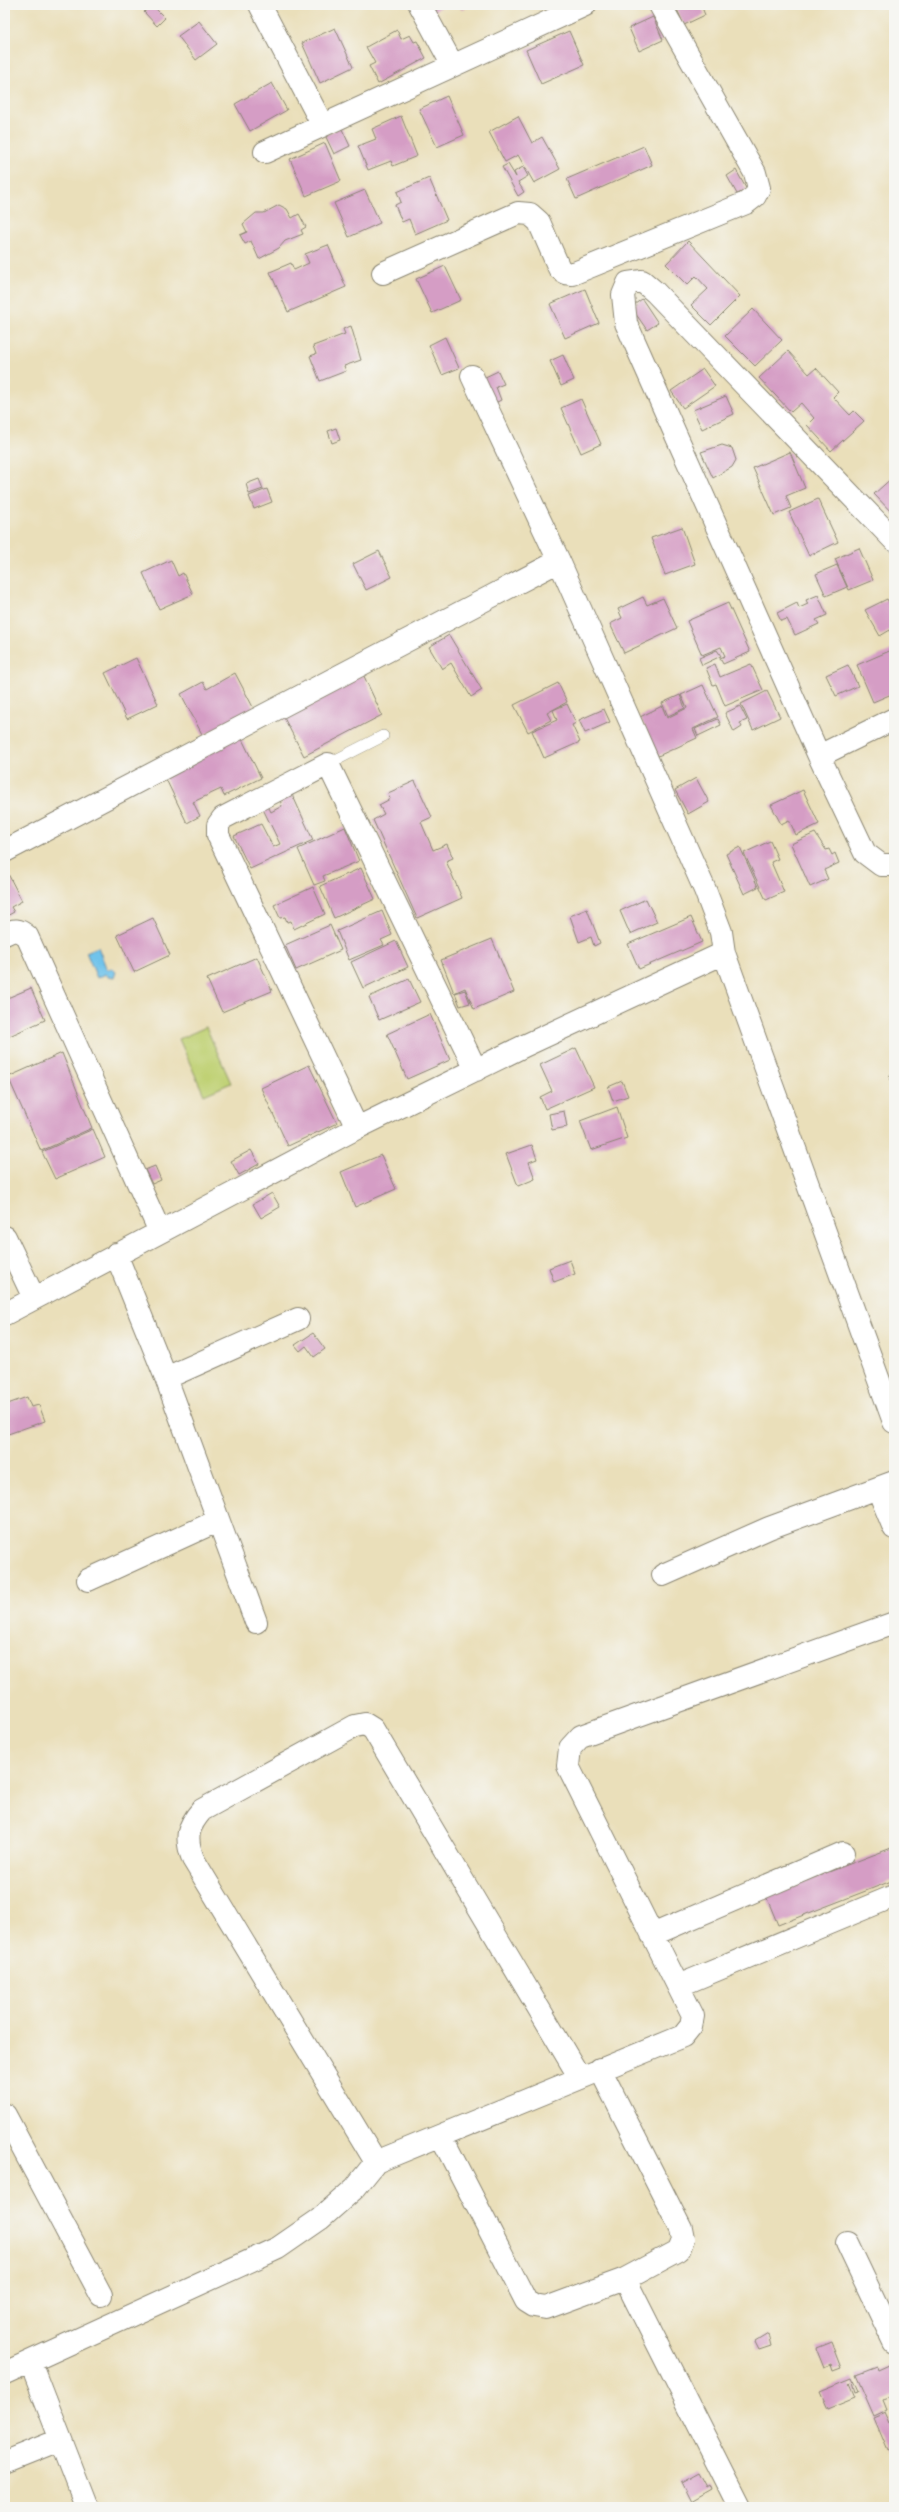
<svg xmlns="http://www.w3.org/2000/svg" width="899" height="2512" font-family="Itim,sans-serif">
  <style>
    .green { fill: #c0d174; stroke: #767e50 }
    .water { fill: #6fc3eb; stroke: #4d778b }
    .building { fill: #d59dc5 }
    .lines { fill: none; stroke-linecap: round; stroke-linejoin: round }
    .service-casing { stroke: #8a8572; stroke-width: 12 }
    .minor-casing { stroke: #8a8572; stroke-width: 24 }
    .service { stroke: #fff; stroke-width: 11 }
    .minor { stroke: #fff; stroke-width: 22 }
  </style>
  <rect width="100%" height="100%" fill="#f6f6f2"/>
  <filter id="ink" filterUnits="userSpaceOnUse"><feTurbulence type="fractalNoise" baseFrequency=".025" numOctaves="2"/><feDisplacementMap in="SourceGraphic" scale="8" xChannelSelector="R" yChannelSelector="G"/><feConvolveMatrix kernelMatrix="1 2 1 2 8 2 1 2 1" color-interpolation-filters="sRGB"/></filter>
  <filter id="wash" filterUnits="userSpaceOnUse"><feTurbulence type="fractalNoise" baseFrequency=".012" numOctaves="4" result="noise"/><feDisplacementMap in="SourceGraphic" scale="16" xChannelSelector="R" yChannelSelector="G"/><feGaussianBlur stdDeviation="0.9" result="paint"/><feColorMatrix in="noise" values="0 0 0 0 0 0 0 0 0 0 0 0 0 0 0 0 0 1.4 0 .05"/><feComposite in="paint" operator="in"/></filter>
  <g filter="url(#wash)">
    <rect width="100%" height="100%" fill="#eadfba"/>
    <!-- green -->
    <path class="green" d="M206 1027 231 1083 204 1095 179 1039Z"/>
    <!-- water -->
    <path class="water" d="M98 947 107 970 111 968 116 972 114 978 108 977 106 974 97 978 86 952Z"/>
    <g id="blocks">
      <!-- building -->
      <path class="building" d="M152 5 165 18 157 26 144 12Z
        M430 5H445L434 11Z
        M458 5H471L462 10Z
        M675 5H701L705 15 684 25Z
        M653 17 663 40 639 51 629 28Z
        M199 21 217 44 196 60 178 36Z
        M335 28 353 67 320 83 302 43Z
        M397 30 401 39 410 35 414 42 417 41 426 58 378 84 369 66 375 63 366 47Z
        M569 31 584 65 541 84 526 50Z
        M272 83 287 110 250 131 235 104Z
        M447 96 464 135 437 147 419 109Z
        M401 116 417 156 393 166 391 161 368 170 358 146 376 139 372 129Z
        M518 116 532 143 542 137 560 169 534 183 518 155 505 162 489 132Z
        M341 127 350 146 334 154 325 135Z
        M325 143 341 181 306 196 290 159Z
        M644 146 652 165 576 199 567 179Z
        M508 164 516 177 514 172 523 167 528 176 518 182 524 192 518 196 502 167Z
        M736 170 747 190 737 194 727 176Z
        M429 178 447 220 415 234 409 219 402 222 395 205 401 202 397 192Z
        M365 190 380 223 349 237 334 203Z
        M279 205 287 209 292 218 299 214 306 227 301 230 303 234 285 241 279 248 259 259 251 241 245 244 240 235 247 232 243 224 256 213H264Z
        M688 241 740 296 711 325 691 305 708 289 696 276 687 285 666 264Z
        M328 245 346 287 288 312 270 272 291 263 294 270 309 263 305 254Z
        M445 266 461 300 432 313 416 279Z
        M585 289 599 323 565 338 550 304Z
        M642 299 658 323 647 330 631 307Z
        M753 309 782 340 755 366 725 336Z
        M351 326 361 360 344 366 346 371 320 381 310 356 316 354 313 346 345 334 343 329Z
        M445 337 459 368 442 375 429 345Z
        M788 351 809 374 816 368 838 392 833 397 850 415 854 411 864 421 831 451 807 425 814 418 801 403 791 412 759 378Z
        M563 355 574 380 561 386 550 361Z
        M703 369 715 386 683 408 671 391Z
        M498 371 504 384 496 387 501 400 493 404 481 379Z
        M726 396 734 414 702 429 693 410Z
        M581 399 601 444 581 453 561 408Z
        M336 428 340 440 332 443 328 431Z
        M722 445 732 448 736 460 732 467 713 478 701 452Z
        M790 452 805 488 786 496 791 508 774 515 753 468Z
        M894 476V515L874 494Z
        M259 479 263 489 249 494 246 484Z
        M267 489 272 502 254 509 249 496Z
        M818 499 838 542 809 556 789 512Z
        M682 527 695 564 665 575 651 538Z
        M859 548 873 580 849 590 835 559Z
        M379 551 392 577 366 590 353 564Z
        M171 560 178 576 183 573 193 594 159 609 143 573Z
        M837 565 847 587 826 596 816 574Z
        M818 595 827 615 816 620 819 624 795 635 787 619 781 621 777 613 797 603 799 608 808 604 806 600Z
        M643 597 647 605 663 598 677 628 624 653 610 624 622 618 618 609Z
        M887 599 894 611V639L890 630 880 636 865 610Z
        M728 603 750 652 723 664 720 658 725 656 721 647 702 655 687 621Z
        M449 635 482 690 471 697 451 663 442 669 429 647Z
        M894 649V693L873 702 857 665Z
        M717 650 721 656 702 665 699 658Z
        M136 658 158 704 127 719 105 673Z
        M715 664 720 677 751 664 763 690 725 706 716 684 713 685 706 668Z
        M848 665 858 686 836 696 826 675Z
        M235 673 254 709 203 736 181 694 203 682 207 689Z
        M363 674 382 715 304 756 282 714Z
        M558 683 567 702 547 713 551 720 528 732 514 705Z
        M703 685 718 717 693 729 697 738 658 756 640 717 662 706 667 718 687 708 681 695Z
        M767 691 780 717 753 730 741 704Z
        M680 695 685 708 668 716 662 703Z
        M567 704 576 723 572 725 580 742 544 758 532 731 557 720 553 710Z
        M740 706 747 720 740 723 742 727 734 732 725 713Z
        M604 709 610 722 585 733 579 720Z
        M718 719 721 725 698 736 695 729Z
        M240 735 261 778 224 796 221 789 193 802 200 816 187 823 163 773Z
        M696 778 709 802 688 814 675 790Z
        M415 781 432 817 421 822 433 850 447 844 453 858 446 861 462 898 417 918 373 820 384 814 379 805 390 799 388 793Z
        M803 790 819 824 796 835 789 820 781 824 771 805Z
        M292 794 313 840 250 869 234 836 261 824 273 847 280 844 263 809 268 806 271 812 282 806 280 800Z
        M345 827 359 861 323 876 325 881 314 885 298 849Z
        M815 833 826 850 829 849 832 855 835 853 839 863 824 870 828 879 810 887 791 844Z
        M770 841 778 859 771 862 784 892 766 900 744 853Z
        M740 847 758 887 744 894 726 854Z
        M5 868 22 901 11 907 14 912 5 917Z
        M361 868 375 899 334 918 320 886Z
        M313 887 325 914 294 929 291 921 287 922 285 917 280 918 274 905Z
        M646 899 657 922 630 934 620 911Z
        M587 909 600 943 594 946 591 937 579 942 570 916Z
        M382 911 392 935 381 940 384 945 349 960 337 931Z
        M691 917 702 942 639 969 628 944Z
        M153 918 170 955 134 972 117 935Z
        M330 925 341 950 296 970 285 945Z
        M492 939 514 992 474 1009 465 988 454 993 441 960Z
        M396 941 408 967 363 988 351 962Z
        M257 957 272 991 222 1012 207 979Z
        M409 979 420 1002 379 1020 369 997Z
        M31 988 45 1020 5 1038V999Z
        M465 990 470 1003 460 1006 455 993Z
        M430 1014 450 1060 407 1079 387 1034Z
        M576 1048 594 1087 545 1109 540 1097 552 1091 540 1065Z
        M62 1053 92 1128 41 1151 8 1077Z
        M309 1065 337 1123 288 1146 261 1088Z
        M894 1074V1088L889 1076Z
        M622 1081 628 1096 613 1101 608 1087Z
        M617 1107 627 1138 591 1150 580 1121Z
        M564 1111 567 1127 552 1130 549 1114Z
        M93 1129 105 1157 55 1179 42 1152Z
        M532 1145 537 1159 529 1162 535 1179 518 1186 506 1154Z
        M251 1150 259 1164 239 1175 231 1161Z
        M381 1155 396 1189 355 1207 341 1172Z
        M155 1166 161 1180 152 1184 145 1170Z
        M272 1193 280 1207 261 1218 253 1204Z
        M570 1260 575 1274 554 1282 549 1268Z
        M313 1333 325 1349 314 1357 306 1346 300 1351 295 1345Z
        M27 1397 31 1407 39 1405 45 1421 8 1434 5 1425V1405Z
        M894 1847V1880L778 1925 766 1896Z
        M768 2334 771 2346 759 2350 755 2342Z
        M831 2342 841 2368 833 2371 831 2365 824 2368 816 2348Z
        M889 2365 894 2377V2395L883 2400 887 2410 874 2416 856 2375 877 2367 878 2370Z
        M852 2378 858 2392 855 2393 852 2383 849 2384 855 2398 828 2409 820 2391Z
        M886 2413 891 2424 894 2422V2448L888 2451 874 2418Z
        M699 2472 707 2487 710 2485 712 2490 691 2502 681 2482Z"/>
    </g>
  </g>
  <g filter="url(#ink)">
    <use href="#blocks" fill-opacity="0" stroke="#8a8572" stroke-width="1"/>
    <g class="lines">
      <defs>
        <path id="service" d="M328 764 383 736"/>
        <path id="minor" d="M260 5 322 124
          M420 5 452 64
          M265 152 585 5
          M383 273 518 213 530 214 539 222 559 268 565 273 572 274 746 203 755 196 759 188 755 173 660 5
          M472 376 559 561 705 890 721 932 724 953 894 1422
          M894 540 655 292 642 281 628 283 623 295 626 323 819 756 865 853 881 865H894
          M819 756 894 719
          M5 851 559 561
          M5 934C14 929 19 929 27 936L160 1232
          M357 1128 218 835V825L223 818 328 764 476 1070
          M5 1237 34 1298
          M116 1254 166 1378 256 1622
          M5 1314 357 1128 524 1046 724 953
          M166 1378 298 1319
          M878 1489 894 1528
          M663 1575 769 1528 894 1482
          M88 1580 217 1521
          M652 1935 843 1853
          M678 1986 894 1896
          M600 2069 681 2229 683 2239 679 2250 625 2279 740 2507
          M5 2115 101 2295
          M441 2136 526 2301 534 2306 546 2308 625 2279
          M376 2162 193 1859C185 1838 187 1827 202 1810L355 1726 365 1724 373 1729 580 2078
          M847 2243 894 2342
          M5 2373 278 2248 320 2219 355 2188 376 2162 683 2036 691 2026 693 2016 568 1766 570 1748 581 1736 894 1623
          M35 2373 87 2507
          M5 2462 60 2440"/>
      </defs>
      <!-- service casing -->
      <use href="#service" class="service-casing"/>
      <!-- minor casing -->
      <use href="#minor" class="minor-casing"/>
      <!-- service -->
      <use href="#service" class="service"/>
      <!-- minor -->
      <use href="#minor" class="minor"/>
    </g>
  </g>
  <!-- margin -->
  <rect width="899" height="2512" fill="none" stroke="#f6f6f2" stroke-width="20"/>
</svg>
